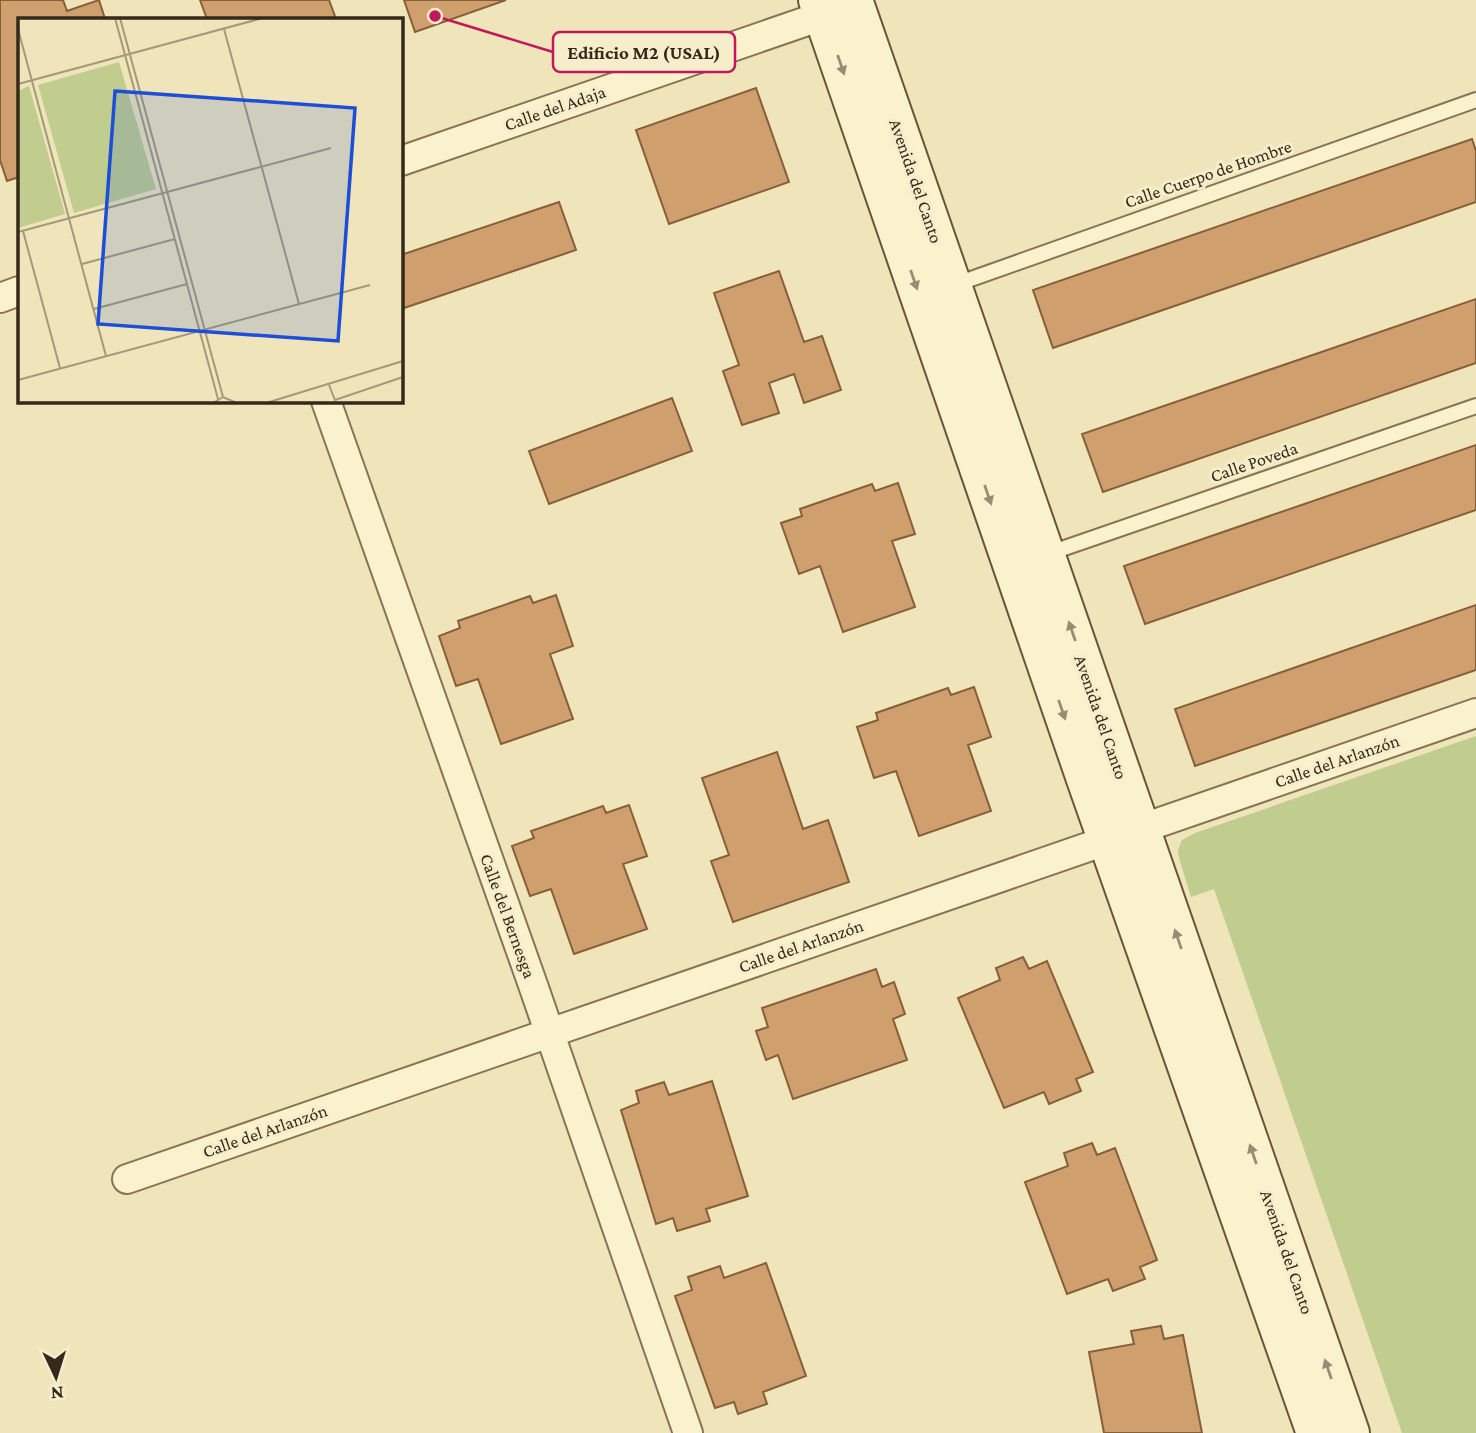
<svg xmlns="http://www.w3.org/2000/svg" width="1476" height="1433" font-family="'Crimson Pro',serif">
  <style>
    .green { fill: #c0cd8e }
    .building { fill: #cfa06e; stroke: #865f39; stroke-width: 2 }
    .lines { fill: none; stroke-linecap: round; stroke-linejoin: round }
    .service-casing { stroke: #867454; stroke-width: 18 }
    .minor-casing { stroke: #867454; stroke-width: 32 }
    .secondary-casing { stroke: #685438; stroke-width: 42 }
    .service { stroke: #faf1cd; stroke-width: 14 }
    .minor { stroke: #faf1cd; stroke-width: 28 }
    .secondary { stroke: #faf1cd; stroke-width: 38 }
    .oneway { fill: #978d74 }
    .labels { text-anchor: middle; stroke-width: 6; stroke-linejoin: round; paint-order: stroke }
    .street-label { font-size: 18px; fill: #34291a; stroke: #f6eeca }
    .inset-road { fill: none; stroke: #a4997a; stroke-width: 2 }
    .view { fill: #1d4ed8; fill-opacity: 0.15; stroke: #1d4ed8; stroke-width: 3.5 }
    .inset-edge { fill: none; stroke: #34291a; stroke-width: 3.5 }
    .leader { fill: none; stroke: #c2185b; stroke-width: 2.5 }
    .callout-dot { fill: #c2185b; stroke: #f6eeca; stroke-width: 2.5 }
    .callout { fill: #f6eeca; stroke: #c2185b; stroke-width: 2.5 }
    .callout-label { font-size: 19px; text-anchor: middle; font-weight: bold; fill: #34291a }
  </style>
  <rect width="100%" height="100%" fill="#efe4ba"/>
  <!-- green -->
  <path class="green" d="M1476 736V1433H1402L1214 889 1191 897 1179 858 1178 850 1182 840 1195 833Z"/>
  <!-- building -->
  <path class="building" d="M0 0H63L67 11 99 0 105 19H19V177L7 181 0 160Z
    M200 0H329L336 19H207Z
    M404 0H506L415 32Z
    M756 88 789 182 669 224 636 130Z
    M1472 139 1476 151V202L1053 348 1033 290Z
    M559 202 576 250 401 309V255Z
    M779 271 804 342 822 336 841 390 804 403 794 374 769 383 779 413 742 425 723 371 739 365 714 293Z
    M1476 299V363L1103 492 1082 434Z
    M672 398 692 451 549 504 529 451Z
    M1476 445V510L1145 624 1124 566Z
    M898 483 915 534 892 541 915 607 843 632 820 566 799 574 781 523 802 516 800 509 872 484 875 491Z
    M556 595 573 646 550 654 573 719 501 744 478 679 456 686 439 636 460 628 458 621 530 596 533 603Z
    M1476 605V670L1195 766 1175 709Z
    M974 687 991 737 968 745 991 811 919 836 896 771 874 778 857 727 878 720 876 713 948 688 951 695Z
    M777 752 803 829 828 820 849 882 733 922 711 861 729 855 702 778Z
    M629 805 647 856 623 864 647 929 574 954 551 889 530 896 512 846 534 838 531 831 603 806 606 813Z
    M1023 957 1029 969 1047 961 1093 1072 1076 1079 1081 1091 1049 1104 1044 1092 1004 1108 958 998 1000 980 996 968Z
    M876 969 882 987 894 982 905 1014 893 1019 907 1060 793 1099 778 1055 766 1060 756 1031 768 1027 762 1008Z
    M712 1081 748 1196 706 1209 710 1221 677 1231 673 1218 656 1224 621 1110 639 1103 636 1091 664 1082 669 1095Z
    M1092 1143 1097 1155 1115 1148 1157 1260 1140 1267 1145 1279 1113 1291 1108 1279 1067 1294 1025 1182 1068 1166 1064 1153Z
    M766 1263 806 1376 763 1392 767 1404 738 1414 734 1402 715 1408 675 1296 692 1290 688 1277 720 1266 724 1278Z
    M1161 1326 1164 1339 1183 1335 1202 1433H1104L1089 1352 1134 1344 1131 1331Z"/>
  <g class="lines">
    <defs>
      <path id="service" d="M954 285 1476 100
        M1047 554 1476 406"/>
      <path id="minor" d="M401 161 839 10
        M0 298 19 291
        M326 401 533 985 688 1433
        M127 1179 1476 713"/>
      <path id="secondary" d="M818 0 1086 779 1316 1433
        M853 0 1350 1433"/>
    </defs>
    <!-- service casing -->
    <use href="#service" class="service-casing"/>
    <!-- minor casing -->
    <use href="#minor" class="minor-casing"/>
    <!-- secondary casing -->
    <use href="#secondary" class="secondary-casing"/>
    <!-- service -->
    <use href="#service" class="service"/>
    <!-- minor -->
    <use href="#minor" class="minor"/>
    <!-- secondary -->
    <use href="#secondary" class="secondary"/>
  </g>
  <!-- one-way arrows -->
  <defs><path id="oneway-solid" d="M-6-.8H1V-3.2L6.5 0L1 3.2V.8H-6Z" transform="scale(1.75)"/></defs>
  <g class="oneway">
    <use href="#oneway-solid" transform="translate(841 65) rotate(71)"/>
    <use href="#oneway-solid" transform="translate(914 280) rotate(71)"/>
    <use href="#oneway-solid" transform="translate(988 495) rotate(71)"/>
    <use href="#oneway-solid" transform="translate(1072 631) rotate(-109)"/>
    <use href="#oneway-solid" transform="translate(1062 710) rotate(71)"/>
    <use href="#oneway-solid" transform="translate(1178 939) rotate(-109)"/>
    <use href="#oneway-solid" transform="translate(1253 1154) rotate(-109)"/>
    <use href="#oneway-solid" transform="translate(1328 1369) rotate(-109)"/>
  </g>
  <g class="labels">
    <!-- street labels -->
    <g class="street-label">
      <text transform="translate(555 108) rotate(-19)" y="6">Calle del Adaja</text>
      <text transform="translate(1208 174) rotate(-19)" y="6">Calle Cuerpo de Hombre</text>
      <text transform="translate(916 181) rotate(71)" y="6">Avenida del Canto</text>
      <text transform="translate(1254 462) rotate(-19)" y="6">Calle Poveda</text>
      <text transform="translate(1101 717) rotate(71)" y="6">Avenida del Canto</text>
      <text transform="translate(1337 761) rotate(-19)" y="6">Calle del Arlanzón</text>
      <text transform="translate(508 916) rotate(70)" y="6">Calle del Bernesga</text>
      <text transform="translate(801 946) rotate(-19)" y="6">Calle del Arlanzón</text>
      <text transform="translate(265 1131) rotate(-19)" y="6">Calle del Arlanzón</text>
      <text transform="translate(1287 1252) rotate(71)" y="6">Avenida del Canto</text>
    </g>
  </g>
  <!-- overview -->
  <g transform="translate(18 18)">
    <rect width="385" height="385" fill="#efe4ba"/>
    <path d="M101 44 138 171 56 195 20 67ZM11 68 47 196 0 210V73Z" fill="#c0cd8e"/>
    <path class="inset-road" d="M97 0 200 381M102 0 205 379M0 11 88 338M206 11 281 286M0 66 245 0M5 213 42 350M0 214 313 130M64 246 157 221M76 291 169 266M0 362 352 267M311 367 317 382 385 359M195 385 205 379 219 385M248 385 385 343"/>
    <path class="view" d="M97 73 337 90 320 323 80 306Z"/>
    <rect width="385" height="385" class="inset-edge"/>
  </g>
  <!-- callouts -->
  <path class="leader" d="M435 16L553 52"/>
  <circle class="callout-dot" cx="435" cy="16" r="7"/>
  <rect class="callout" x="553" y="32" width="182" height="40" rx="7"/>
  <g class="callout-label">
    <text x="644" y="59">Edificio M2 (USAL)</text>
  </g>
  <!-- north arrow -->
  <g transform="translate(56 1377) rotate(176)" stroke="#f6eeca" stroke-width="5" paint-order="stroke">
  <path d="M0-5L12 26L0 18L-12 26Z" fill="#34291a"/>
  <text y="-10" font-size="19" font-weight="bold" text-anchor="middle" fill="#34291a">N</text>
  </g>
</svg>
